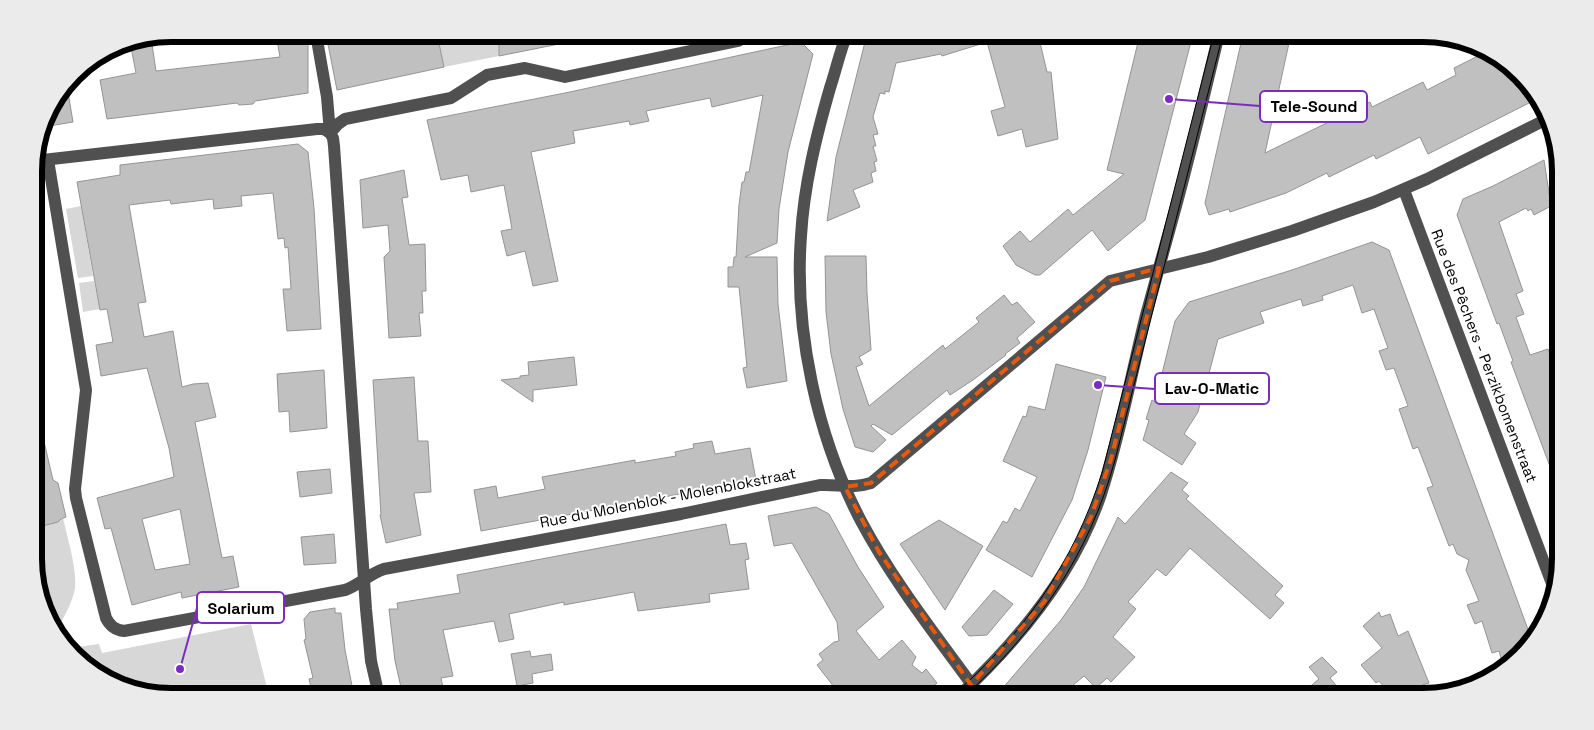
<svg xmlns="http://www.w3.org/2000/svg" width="1594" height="730" font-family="'Space Grotesk',sans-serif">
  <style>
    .green { fill: #d7d7d7 }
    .building { fill: #c0c0c0; stroke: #949494; fill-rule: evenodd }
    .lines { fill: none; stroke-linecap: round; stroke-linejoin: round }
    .minor { stroke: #505050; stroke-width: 12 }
    .tram { stroke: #000; stroke-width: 1 }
    .marked { fill: none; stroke: #e8590c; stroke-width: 4; stroke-dasharray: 10 6; stroke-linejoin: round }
    .labels { text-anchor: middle; stroke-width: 4; stroke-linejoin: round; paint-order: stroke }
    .street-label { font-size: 15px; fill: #000; stroke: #fff }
    .rim { fill: none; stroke: #000; stroke-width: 6 }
    .leader { fill: none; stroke: #7b2cbf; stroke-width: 2 }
    .callout-dot { fill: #7b2cbf; stroke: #fff; stroke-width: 2 }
    .callout { fill: #fff; stroke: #7b2cbf; stroke-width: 2 }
    .callout-label { font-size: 16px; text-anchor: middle; font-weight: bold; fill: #000 }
  </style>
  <rect width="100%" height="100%" fill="#fff"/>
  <!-- green -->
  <path class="green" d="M437 34H499V56L444 67Z
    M81 206 93 276 78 278 66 209Z
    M94 281 100 309 83 312 79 283Z
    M63 518C67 537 77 568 75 588 73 602 63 618 57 631L35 577V531L41 529V527L58 522Z
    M251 624 269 696H172L119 686 70 648 99 644 102 653Z"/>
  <!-- building -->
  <path class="building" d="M276 34H308V93L255 101 253 104 239 105 237 103 107 119 100 80 136 73 130 42 151 38 156 71 280 57Z
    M326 34H437L444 67 337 90Z
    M499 34H568L569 42 499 56Z
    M867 34H1038L1047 72H1051L1058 139 1026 147 1022 129 998 136 991 111 1005 107 987 42 942 56 941 54 896 63 889 92 885 91V94L880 93 873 117 878 134 873 135 876 146H873L877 161 874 162 876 171 871 173 873 182 853 190 860 207 827 221 836 157Z
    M1140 34H1193L1145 220 1108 251 1092 230 1040 275H1035L1016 265 1003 246 1020 231 1030 242 1068 209 1073 215 1124 174 1107 170Z
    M1243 34H1281L1279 40 1289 43 1265 153 1370 102 1372 107 1423 82 1427 90 1456 75 1454 68 1486 52 1532 88 1537 99 1428 154 1420 137 1376 159 1374 155 1329 177 1327 173 1286 193 1230 212 1229 209 1209 215 1205 203Z
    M801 42 813 54 788 152 779 209 777 243 745 257H777L778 304 787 381 747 388 743 368 747 367 739 287H728V267H733L734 257H736L739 205 742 182H744L746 172H749L763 95 712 107 710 98 646 111 649 121 630 125 629 121 573 131 575 143 531 152 558 281 533 286 525 251 507 256 501 231 512 229 504 185 471 192 468 175 441 180 427 120 565 93Z
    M67 86 73 122 43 127 48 111Z
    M298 144 308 152 314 208 321 329 287 331 283 289H291L288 247 285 248 284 238 278 239 273 193 241 196 242 206 214 209 213 199 171 204 170 200 129 205 146 302 138 303 144 337 173 331 182 387 193 384 208 383 216 417 195 422 222 558 233 556 239 587 182 598 181 592 132 605 111 528 105 529 97 498 174 477 169 448 147 368 101 376 96 345 113 342 107 309 100 310 77 182 120 175V165ZM180 509 190 564 155 570 142 519Z
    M1544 160 1551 206 1534 215 1531 209 1528 211 1526 208 1499 222 1523 291 1516 294 1524 314 1516 317 1530 355 1548 349 1560 382V488H1558L1511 362 1513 361 1499 323 1497 324 1457 215 1463 199 1493 186Z
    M404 170 408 197 402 198 409 245 425 244 426 291H422L423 313H419L421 336 389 338 384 257 390 251 388 225 363 228 360 180Z
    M1372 242 1389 250 1530 635 1516 653 1501 658 1499 651 1492 653 1482 621 1475 624 1467 605 1479 601 1466 570 1469 560 1457 554 1453 544 1449 546 1427 488 1433 486 1418 447 1413 449 1399 409 1408 406 1394 368 1386 370 1379 351 1388 348 1374 309 1362 313 1353 285 1322 296 1323 300 1303 306 1301 299 1260 312 1264 323 1218 339 1202 400H1201L1198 412 1184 434 1196 443 1182 465 1143 440 1149 420 1146 419 1152 400 1155 402 1175 321 1189 302 1292 270Z
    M825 256H866L867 293 871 350 859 357 863 364 856 367 869 406 943 345 945 349 979 322 976 318 1004 295 1012 305 1017 302 1035 322 1017 338 1020 343 1005 354 1006 355 973 380 950 395 947 390 892 435 873 424 871 426 886 440 873 452 855 447 843 409 831 354 826 312Z
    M574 357 577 385 533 390V402L501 380 520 378V376L529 375 528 362Z
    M1056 364 1106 377 1088 450 1072 500 1032 577 986 550 1003 521 1007 523 1015 508 1020 511 1037 477 1003 461 1023 416 1026 417 1029 406 1045 410Z
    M324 370 327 428 290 432 289 411 279 412 277 374Z
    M414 377 418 441H428L431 492 414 493 421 535 386 543 380 515H381L373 380Z
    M35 433H42L53 480 58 483 66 517 61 519 58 522 35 528Z
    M712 441 715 454 750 448 756 480 481 531 474 490 496 486 498 498 545 489 542 477 635 460V463L676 456 675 452 694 448 693 444Z
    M330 469 332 493 300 497 297 472Z
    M1171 472 1188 483 1182 490 1189 496 1186 499 1283 586 1275 595 1284 603 1270 619 1190 548 1166 576 1157 569 1128 602 1136 609 1113 637 1135 657 1111 682 1107 678 1096 688 1084 676 1060 696H996L1061 620 1084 587 1118 517 1125 524Z
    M816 507 829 514 858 567 884 607 856 631 879 660 902 640 916 657 912 665 922 673 926 669 937 683 922 696H841L817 665 823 660 819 654 834 642 839 641 837 622 792 543 774 546 768 516Z
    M939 520 983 546 945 610 900 544Z
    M726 524 730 545 746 543 749 559 745 560 749 589 709 594 710 602 638 611 634 592 564 605V602L509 614 514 639 499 642 494 621 443 630 453 676 441 678 444 692 425 696H403L395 661 389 609H398L397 603 460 593 457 575Z
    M334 534 336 563 304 565 301 537Z
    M994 590 1013 604 987 635 969 636 962 627Z
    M335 608V613H341L345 650 354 696H313L309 679 313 678 304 640 306 639 304 619 310 612Z
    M1379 612 1381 617 1390 614 1398 636 1408 631 1429 683 1422 685 1413 693 1406 696H1392L1379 681 1376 683 1361 665 1382 648 1363 626Z
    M530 651 531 657 551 654 553 670 532 674 533 683 517 686 511 654Z
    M1322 657 1337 672 1330 678 1345 696H1299L1319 679 1309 667Z"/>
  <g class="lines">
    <!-- minor -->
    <path class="minor" d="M316 34 327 97 330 133 333 138 334 146 366 609 371 661 379 696
      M847 34C840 51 836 70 830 88 816 137 804 185 801 236 794 331 817 437 861 521 894 583 939 639 980 696
      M330 133 338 124 345 119 451 98 487 75 525 68 565 77 738 41 751 34
      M48 160 86 390 75 489 76 498 106 618C110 626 115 630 124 631L345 590C359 585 369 574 384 569L681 514 820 485C838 484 853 489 871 483L1110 281 1208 257 1292 231 1374 202 1427 179 1545 120
      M34 161 317 129H324L330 133
      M1404 190 1554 589
      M959 696C1019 640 1075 573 1101 494 1120 436 1131 375 1146 315 1155 282 1164 250 1173 217 1190 156 1204 95 1219 34"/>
    <!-- tram -->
    <path class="tram" d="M952 696C1024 634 1073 564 1102 473L1214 34
      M965 696C1037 630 1089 555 1115 460L1223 34"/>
  </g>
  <!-- marked area -->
  <path class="marked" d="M1159 268 1111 459 1091 517 1044 602 971 685 879 552 845 487 871 483 1110 281Z"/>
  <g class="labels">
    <!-- street labels -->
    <g class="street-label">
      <text transform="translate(1484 356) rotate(69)" y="5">Rue des Pêchers - Perzikbomenstraat</text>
      <text transform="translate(668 498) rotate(-11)" y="5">Rue du Molenblok - Molenblokstraat</text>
    </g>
  </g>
  <!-- crop -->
  <path d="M0 0H1594V730H0ZM171 42H1423A129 129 0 0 1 1552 171V559A129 129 0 0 1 1423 688H171A129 129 0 0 1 42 559V171A129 129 0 0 1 171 42Z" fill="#ebebeb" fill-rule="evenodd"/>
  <path class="rim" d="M171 42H1423A129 129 0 0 1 1552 171V559A129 129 0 0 1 1423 688H171A129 129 0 0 1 42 559V171A129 129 0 0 1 171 42Z"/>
  <!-- callouts -->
  <path class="leader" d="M1169 99L1260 106M1098 385L1155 389M180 669L197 608"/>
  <g class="callout-dot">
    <circle cx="1169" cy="99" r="5"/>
    <circle cx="1098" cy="385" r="5"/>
    <circle cx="180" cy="669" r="5"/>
  </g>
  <g class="callout">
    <rect x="1260" y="91" width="107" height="31" rx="5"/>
    <rect x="1155" y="373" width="114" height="31" rx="5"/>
    <rect x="197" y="592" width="87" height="31" rx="5"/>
  </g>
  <g class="callout-label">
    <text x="1314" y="112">Tele-Sound</text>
    <text x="1212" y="394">Lav-O-Matic</text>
    <text x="241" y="614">Solarium</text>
  </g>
</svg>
